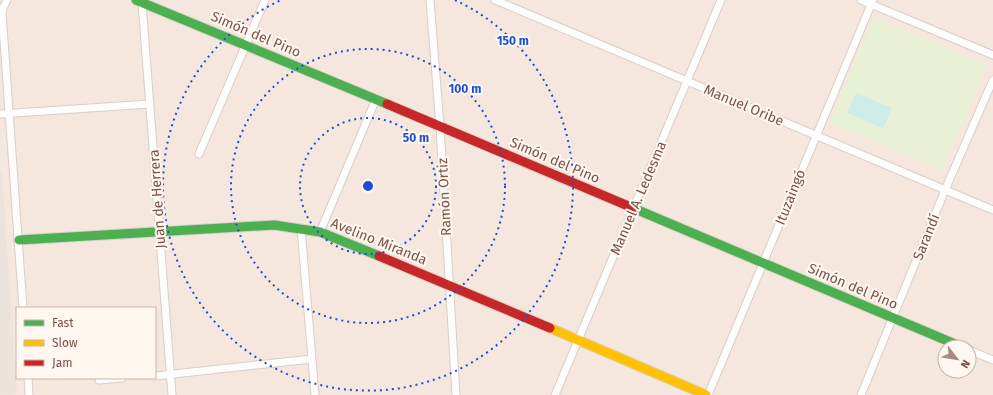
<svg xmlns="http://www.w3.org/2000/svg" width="993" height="395" font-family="'Fira Sans',sans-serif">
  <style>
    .residential { fill: #f5e7dd; fill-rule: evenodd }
    .industrial { fill: #ede3dd }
    .green { fill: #e8f0d6 }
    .water { fill: #cdedeb }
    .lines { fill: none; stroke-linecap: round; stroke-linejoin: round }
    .street-casing { stroke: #d8ceca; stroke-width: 9 }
    .fast-casing { stroke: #dad0ca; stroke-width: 11 }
    .slow-casing { stroke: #dad0ca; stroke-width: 11 }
    .jam-casing { stroke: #dad0ca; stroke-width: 11 }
    .street { stroke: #fefdfc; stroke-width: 7 }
    .fast { stroke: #4caf50; stroke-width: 9 }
    .slow { stroke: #ffc107; stroke-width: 9 }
    .jam { stroke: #c62828; stroke-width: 9 }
    .ring { fill: none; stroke: #1d4ed8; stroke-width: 2; stroke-dasharray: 2 4 }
    .labels { text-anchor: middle; stroke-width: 4; stroke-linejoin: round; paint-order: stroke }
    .street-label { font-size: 14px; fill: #7b5349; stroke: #fff7f0 }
    .centre { fill: #1d4ed8; stroke: #fff7f0; stroke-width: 2 }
    .ring-label { font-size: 12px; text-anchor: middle; font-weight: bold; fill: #1d4ed8; stroke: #fff7f0; stroke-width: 4; stroke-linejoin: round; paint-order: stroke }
  </style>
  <rect width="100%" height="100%" fill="#f9f3ed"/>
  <!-- residential -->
  <path class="residential" d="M0 0H993V395H0ZM17 308H155V378H17ZM945 347H969V371H945Z"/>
  <!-- industrial -->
  <path class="industrial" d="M0 172H2L17 393 5 395H0Z"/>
  <!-- green -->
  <path class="green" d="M873 17 987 65 943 170 830 123Z"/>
  <!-- water -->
  <path class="water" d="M856 93 892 108 883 128 847 113Z"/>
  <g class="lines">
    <defs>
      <path id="street" d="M7 0 3 8 2 13 23 308
        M430 0 440 127 456 395
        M495 0 993 210
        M861 0 993 55
        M142 3 172 395
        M0 114 150 104
        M199 154 265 0
        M301 228 315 395
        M320 232 376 99
        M969 350 993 360
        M155 376 312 359
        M28 378 29 395
        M99 380 122 378
        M555 395 721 0
        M708 395 873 0
        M861 395 945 190 993 80"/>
      <path id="fast" d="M136 0 387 104
        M633 208 962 347
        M19 240 274 225 320 232 379 256"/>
      <path id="slow" d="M550 328 706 395"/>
      <path id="jam" d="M387 104 633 208
        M379 256 550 328"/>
    </defs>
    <!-- street casing -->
    <use href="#street" class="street-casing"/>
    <!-- fast casing -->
    <use href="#fast" class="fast-casing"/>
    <!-- slow casing -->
    <use href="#slow" class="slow-casing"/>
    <!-- jam casing -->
    <use href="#jam" class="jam-casing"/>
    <!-- street -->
    <use href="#street" class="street"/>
    <!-- fast -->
    <use href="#fast" class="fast"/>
    <!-- slow -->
    <use href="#slow" class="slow"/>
    <!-- jam -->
    <use href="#jam" class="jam"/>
  </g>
  <!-- distance rings -->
  <g class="ring">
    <circle cx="368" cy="186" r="68"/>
    <circle cx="368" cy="186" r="137"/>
    <path d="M455 0A205 205 0 1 1 281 0"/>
  </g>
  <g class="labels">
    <!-- street labels -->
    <g class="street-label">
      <text transform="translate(256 34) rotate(23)" y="5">Simón del Pino</text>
      <text transform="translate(744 105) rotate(23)" y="5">Manuel Oribe</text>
      <text transform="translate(555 160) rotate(23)" y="5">Simón del Pino</text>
      <text transform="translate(444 197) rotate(-93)" y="5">Ramón Ortiz</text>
      <text transform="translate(790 197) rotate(-68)" y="5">Ituzaingó</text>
      <text transform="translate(638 198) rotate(-67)" y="5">Manuel A. Ledesma</text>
      <text transform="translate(157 199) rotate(-94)" y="5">Juan de Herrera</text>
      <text transform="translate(926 237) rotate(-68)" y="5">Sarandí</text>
      <text transform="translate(379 241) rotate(22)" y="5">Avelino Miranda</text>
      <text transform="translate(853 286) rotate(23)" y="5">Simón del Pino</text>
    </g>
  </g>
  <circle cx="368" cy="186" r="6" class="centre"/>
  <g class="ring-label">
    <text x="513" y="45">150 m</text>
    <text x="465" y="93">100 m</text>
    <text x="416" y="142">50 m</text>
  </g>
  <!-- legend -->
  <rect x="16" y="307" width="140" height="72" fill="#fff7f0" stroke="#cab5ad"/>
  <rect x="24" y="320" width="20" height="6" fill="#4caf50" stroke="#cab5ad"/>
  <text x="52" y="327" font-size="12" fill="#7b5349">Fast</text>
  <rect x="24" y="340" width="20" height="6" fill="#ffc107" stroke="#cab5ad"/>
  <text x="52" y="347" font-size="12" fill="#7b5349">Slow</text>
  <rect x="24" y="360" width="20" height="6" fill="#c62828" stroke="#cab5ad"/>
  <text x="52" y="367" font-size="12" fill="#7b5349">Jam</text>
  <!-- north arrow -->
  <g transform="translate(957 359) rotate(121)"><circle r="19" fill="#fff7f0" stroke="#cab5ad"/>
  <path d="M0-3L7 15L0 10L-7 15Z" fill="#a78b82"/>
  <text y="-6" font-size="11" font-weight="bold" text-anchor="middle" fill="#7b5349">N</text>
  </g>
</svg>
